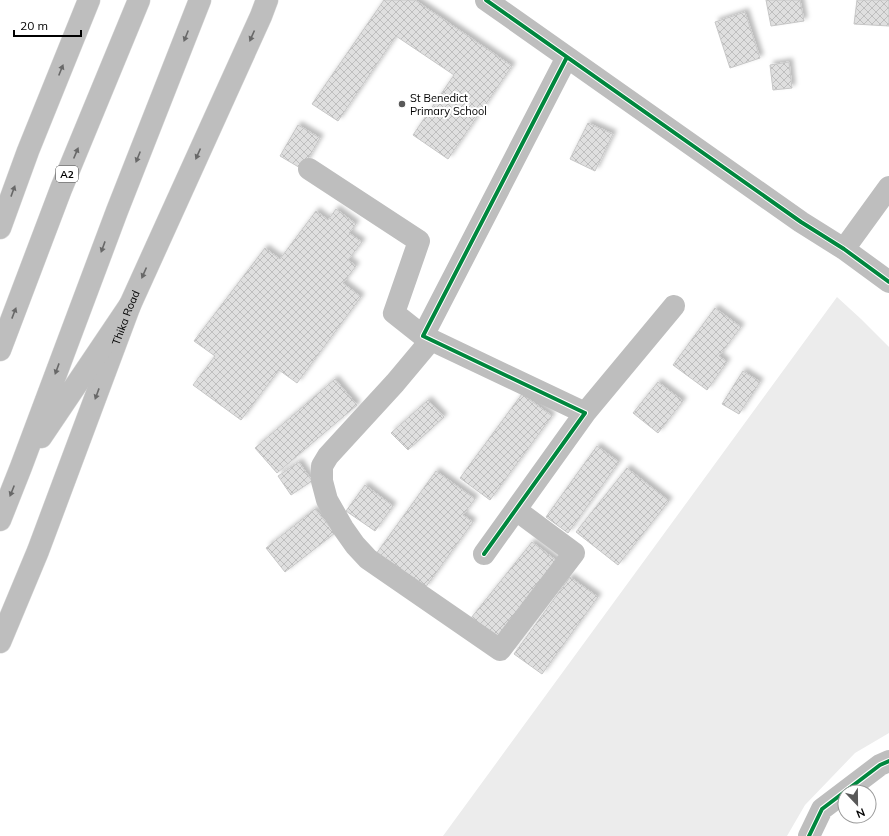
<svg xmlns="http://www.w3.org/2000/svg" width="889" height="836" font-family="Mulish,sans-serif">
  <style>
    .park { fill: #ececec }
    .building { fill: url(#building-cross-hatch); stroke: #c7c7c7; filter: url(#shadow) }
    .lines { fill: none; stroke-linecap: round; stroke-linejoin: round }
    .major-casing { stroke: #dbdbdb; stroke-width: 23 }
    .highway-casing { stroke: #dbdbdb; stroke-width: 23 }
    .minor { stroke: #bebebe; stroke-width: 22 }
    .major { stroke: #bebebe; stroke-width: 22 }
    .highway { stroke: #bebebe; stroke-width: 22 }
    .cycleway-casing { stroke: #fff; stroke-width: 6 }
    .cycleway { stroke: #00873e; stroke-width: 4 }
    .oneway { fill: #686868 }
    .poi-dot { fill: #595959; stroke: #fff; stroke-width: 1.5 }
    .labels { text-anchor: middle; stroke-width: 4; stroke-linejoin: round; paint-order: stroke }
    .shield { fill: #fff; stroke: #4c4c4c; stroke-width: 1 }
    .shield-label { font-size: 10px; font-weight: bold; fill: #000 }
    .poi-label { font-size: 11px; fill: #000; stroke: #fff; text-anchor: start }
    .street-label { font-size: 11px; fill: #000; stroke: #fff }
  </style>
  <defs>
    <pattern id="building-cross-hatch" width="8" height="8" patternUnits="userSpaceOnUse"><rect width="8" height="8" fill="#dfdfdf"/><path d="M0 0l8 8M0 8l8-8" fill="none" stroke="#bebebe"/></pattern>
    <filter id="shadow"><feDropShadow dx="3.5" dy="-3.5" stdDeviation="2" flood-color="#0004"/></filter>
  </defs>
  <rect width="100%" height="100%" fill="#fff"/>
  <!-- park -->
  <path class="park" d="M837 297 861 319 889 347V733L855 753 805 805 787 836H443Z"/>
  <!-- building -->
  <path class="building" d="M384 0H415L512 66 448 159 413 135 454 75 396 36 338 121 312 104Z
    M766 0H800L804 21 771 26Z
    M857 0H889V26L854 24Z
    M745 12 760 58 730 68 715 22Z
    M789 62 792 88 773 90 770 65Z
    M588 123 613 134 595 171 570 159Z
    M298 125 320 138 302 169 280 156Z
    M336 209 356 224 349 233 362 242 348 260 356 266 343 283 361 297 297 383 279 370 241 420 193 385 215 356 194 341 265 248 280 259 316 211 328 220Z
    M715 308 741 327 719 356 727 362 707 390 673 365Z
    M743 371 760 382 739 414 722 404Z
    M335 379 357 405 277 473 255 448Z
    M658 382 683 401 658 433 633 413Z
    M522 394 552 416 490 500 460 478Z
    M428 400 444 417 408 450 391 433Z
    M597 446 619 462 568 533 546 517Z
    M299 462 312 481 291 495 278 476Z
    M627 468 669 501 618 565 576 532Z
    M436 471 475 499 463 515 473 522 425 588 376 554Z
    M365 485 393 506 375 531 346 511Z
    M315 509 335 533 285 572 266 548Z
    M532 542 561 564 500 641 471 618Z
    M570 577 598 597 542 674 514 654Z"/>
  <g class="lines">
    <defs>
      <g id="major">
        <path d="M0 228 28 151 89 0"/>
        <path id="s1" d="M0 642 38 551 130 305 261 16 267 0"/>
      </g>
      <path id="highway" d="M0 350 61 189 139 0
        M41 437 130 305
        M0 520 21 467 117 211 200 0"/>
    </defs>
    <!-- major casing -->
    <use href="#major" class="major-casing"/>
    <!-- highway casing -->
    <use href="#highway" class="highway-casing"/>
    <!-- minor -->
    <path class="minor" d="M486 0 801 222 844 249 889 282
      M309 169 419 241 394 313 423 336
      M844 249 889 187
      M431 340 395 383 328 456 322 466V481L327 500 343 528 355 545 368 559 500 650 574 553 516 510
      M585 413 674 306
      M484 554 585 413 423 336 567 57
      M809 836 822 809 880 765 889 761"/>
    <!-- major -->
    <use href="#major" class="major"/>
    <!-- highway -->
    <use href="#highway" class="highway"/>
    <defs>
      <path id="cycleway" d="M486 0 801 222 844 249 889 282
        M484 554 585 413 423 336 567 57
        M809 836 822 809 880 765 889 761"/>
    </defs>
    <!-- cycleway casing -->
    <use href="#cycleway" class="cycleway-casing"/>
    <!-- cycleway -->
    <use href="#cycleway" class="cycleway"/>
  </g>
  <!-- one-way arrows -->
  <defs><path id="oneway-solid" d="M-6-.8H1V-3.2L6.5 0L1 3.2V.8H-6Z"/></defs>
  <g class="oneway">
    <use href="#oneway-solid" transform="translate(186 36) rotate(112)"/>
    <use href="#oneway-solid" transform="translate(252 36) rotate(114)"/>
    <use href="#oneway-solid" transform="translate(61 70) rotate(-68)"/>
    <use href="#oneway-solid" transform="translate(76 153) rotate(-67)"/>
    <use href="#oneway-solid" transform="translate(198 154) rotate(114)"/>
    <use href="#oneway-solid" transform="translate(138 157) rotate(112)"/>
    <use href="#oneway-solid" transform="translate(13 191) rotate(-70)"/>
    <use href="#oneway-solid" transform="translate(103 247) rotate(110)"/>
    <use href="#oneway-solid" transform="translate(144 273) rotate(114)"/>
    <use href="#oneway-solid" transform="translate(14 313) rotate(-69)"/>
    <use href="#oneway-solid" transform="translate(57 369) rotate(110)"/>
    <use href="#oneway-solid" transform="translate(97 394) rotate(110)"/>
    <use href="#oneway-solid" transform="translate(12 491) rotate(112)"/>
  </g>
  <!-- markers -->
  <circle class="poi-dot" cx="402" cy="104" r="4"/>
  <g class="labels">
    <!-- shield labels -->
    <rect class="shield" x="56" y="166" width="22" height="16" rx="3"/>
    <g class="shield-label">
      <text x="67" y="178">A2</text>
    </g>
    <!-- poi labels -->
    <g class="poi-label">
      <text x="410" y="102">St Benedict<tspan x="410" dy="13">Primary School</tspan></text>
    </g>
    <!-- street labels -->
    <g class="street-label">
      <text dy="4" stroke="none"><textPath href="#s1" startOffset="348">Thika Road</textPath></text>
    </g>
  </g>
  <!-- north arrow -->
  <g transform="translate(857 804) rotate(158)"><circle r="19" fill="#ffffff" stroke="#999999"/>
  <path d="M0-3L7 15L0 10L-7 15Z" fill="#595959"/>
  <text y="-6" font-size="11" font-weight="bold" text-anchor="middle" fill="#000000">N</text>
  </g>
  <!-- scale -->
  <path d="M14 30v6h67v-6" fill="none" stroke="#000000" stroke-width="2"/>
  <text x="20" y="30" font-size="12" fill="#000000" stroke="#ffffff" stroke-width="3" paint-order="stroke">20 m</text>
</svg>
